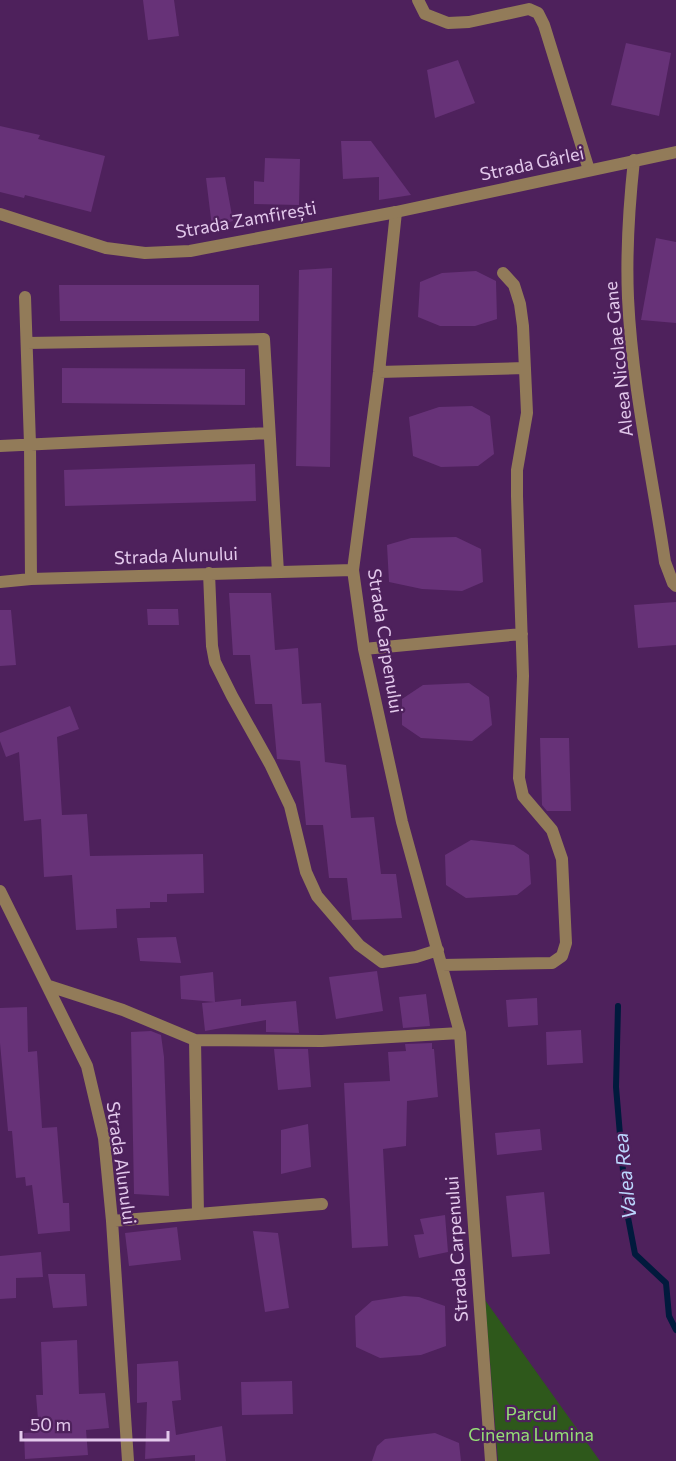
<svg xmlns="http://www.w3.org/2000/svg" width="676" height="1461" font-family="Commissioner,sans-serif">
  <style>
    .green { fill: #2e581b }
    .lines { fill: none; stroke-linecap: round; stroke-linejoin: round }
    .stream { stroke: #011a3d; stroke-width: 6 }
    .building { fill: #673278 }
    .minor { stroke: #927b59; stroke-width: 12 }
    .tertiary { stroke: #927b59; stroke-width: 12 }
    .labels { text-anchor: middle; stroke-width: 4.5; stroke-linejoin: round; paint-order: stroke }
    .street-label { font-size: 18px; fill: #e3c9ec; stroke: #4e215c }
    .park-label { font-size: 18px; fill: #95de76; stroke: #4e215c }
    .water-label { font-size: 20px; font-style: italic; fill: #bbd6fd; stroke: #4e215c }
  </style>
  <rect width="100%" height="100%" fill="#4e215c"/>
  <!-- green -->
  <path class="green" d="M485 1300 600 1461H498Z"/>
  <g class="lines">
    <!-- stream -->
    <path class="stream" d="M618 1006 616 1087 626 1207 635 1254 666 1283 669 1316 676 1330"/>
  </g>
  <!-- building -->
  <path class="building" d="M143 0H174L179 36 148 40Z
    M626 43 671 53 659 116 611 105Z
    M458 60 475 103 435 118 427 70Z
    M0 126 40 135 38 139 105 156 91 212 25 195 24 198 0 192Z
    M341 141H371L411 195 379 200V177L343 179Z
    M265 158 300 159 299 205 254 204V181L264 182Z
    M225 177 233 221 212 227 206 178Z
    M656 238 676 242V323L641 320Z
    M332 268 330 467 296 466 299 270Z
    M476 271 496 281 497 319 475 326H440L418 317 420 282 442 273Z
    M59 285H259V321H60Z
    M62 368 245 369V405L62 403Z
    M472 406 490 416 494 454 478 466 441 467 413 456 409 417 439 407Z
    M255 464 256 501 65 506 64 470Z
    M456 537 481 549 483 582 462 591 422 589 389 582 387 545 411 538Z
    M229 593H271L275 650 298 648 302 704 321 703 325 762 346 765 351 818 374 817 381 874H396L402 918 352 920 347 878H329L323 825H306L300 761 277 759 272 704H255L250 655H233Z
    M676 602V645L638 648 634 605Z
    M147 609H178L179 625H148Z
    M0 610H11L16 665 0 666Z
    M469 683 489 697 492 725 472 741 421 738 402 725V699L423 685Z
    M70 706 79 729 57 737 62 815 87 814 90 856 203 854 204 893 167 894V902H150V908L116 909 117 928 76 930 72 875 44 877 41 819 24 821 19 752 6 757 0 741V733Z
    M540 738H569L571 811H547L542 805Z
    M471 840 514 845 529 855 531 884 517 895 466 898 446 885 445 855Z
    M176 937 181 963 140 961 137 938Z
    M377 971 383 1011 336 1019 329 977Z
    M213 972 215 1002 241 999V1006L296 1001 299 1033 266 1032V1020L205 1031 202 1003 215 1002 181 999 180 976Z
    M426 994 430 1026 403 1028 399 997Z
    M537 998 538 1025 508 1027 506 1000Z
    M27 1007 28 1052 37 1051 42 1128 57 1127 63 1203H69L70 1231 38 1234 32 1185 26 1186 25 1177 16 1178 12 1131H8L0 1043V1008Z
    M581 1030 583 1063 547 1065 546 1032Z
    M151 1031 161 1035 164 1057 169 1196 134 1194 131 1032Z
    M432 1043V1049H434L438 1097 407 1101 406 1146 383 1149 388 1246 352 1248 344 1083 390 1081 388 1052 406 1051 405 1044Z
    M274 1049H308L311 1087 278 1090Z
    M308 1124 311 1167 281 1174V1130Z
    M540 1129 542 1150 497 1155 495 1133Z
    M544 1192 550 1254 512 1257 506 1196Z
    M445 1215 448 1252 419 1258 414 1235 424 1234 420 1219Z
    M177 1227 181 1260 129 1266 125 1233Z
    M253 1231 278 1233 289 1308 265 1312Z
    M41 1252 43 1277 16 1278V1298L0 1299V1256Z
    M48 1274H85L87 1306 53 1308Z
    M404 1296 419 1297 445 1306 446 1346 421 1355 380 1358 356 1347 355 1316 372 1301Z
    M77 1340 79 1394 105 1393 109 1428 86 1430 88 1455 25 1459 24 1433 39 1432 36 1395H43L41 1342Z
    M178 1361 181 1400 172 1401 176 1435 222 1426 226 1461H195V1455L145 1459 147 1402 137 1403V1364Z
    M292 1381 293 1414 242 1415 241 1382Z
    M435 1433 459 1443 461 1461H372L377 1446 385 1439Z"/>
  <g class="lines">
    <!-- minor -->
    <path class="minor" d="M418 0 425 14 448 23 469 22 529 9 538 13 544 25 589 170
      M634 160C629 206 626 252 628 298 632 386 652 474 665 562L673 583 676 586
      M396 212 379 372 353 570 364 649 402 822 460 1033 491 1461
      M25 297 30 444 31 579
      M27 343 264 339 278 572
      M379 372 525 368
      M0 446 269 433
      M209 573 212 646 215 662 232 696 270 764 290 806 306 872 317 896 359 945 382 962 416 957 438 950
      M0 582 31 579 353 570
      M364 649 522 634
      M0 891 87 1066 104 1138 112 1221 128 1461
      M442 965 552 963 562 956 566 943 562 859 552 830 523 796 519 778 523 676 517 496V470L527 413 523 326 520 304 514 285 503 273
      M49 986 123 1010 195 1040 322 1041 460 1033
      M195 1040 198 1214
      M112 1221 322 1204"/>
    <!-- tertiary -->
    <path class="tertiary" d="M0 214 106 248 145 253 190 251 396 212 676 152"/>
  </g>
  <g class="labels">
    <!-- street labels -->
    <g class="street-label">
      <text transform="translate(532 164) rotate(-12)" y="6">Strada Gârlei</text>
      <text transform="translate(246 220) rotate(-10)" y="6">Strada Zamfirești</text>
      <text transform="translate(619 359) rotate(-96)" y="6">Aleea Nicolae Gane</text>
      <text transform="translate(176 556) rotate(-2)" y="6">Strada Alunului</text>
      <text transform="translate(385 641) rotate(81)" y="6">Strada Carpenului</text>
      <text transform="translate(121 1163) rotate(82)" y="6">Strada Alunului</text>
      <text transform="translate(457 1249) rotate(-94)" y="6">Strada Carpenului</text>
    </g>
    <!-- park labels -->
    <g class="park-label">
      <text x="531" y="1420">Parcul<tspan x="531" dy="21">Cinema Lumina</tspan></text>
    </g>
    <!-- water labels -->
    <g class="water-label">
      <text transform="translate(625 1176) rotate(-96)" y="7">Valea Rea</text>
    </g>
  </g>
  <!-- scale -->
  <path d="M21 1431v9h147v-9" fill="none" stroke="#e3c9ec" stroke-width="3"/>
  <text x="30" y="1431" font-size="18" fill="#e3c9ec" stroke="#4e215c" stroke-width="4.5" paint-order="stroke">50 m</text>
</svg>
